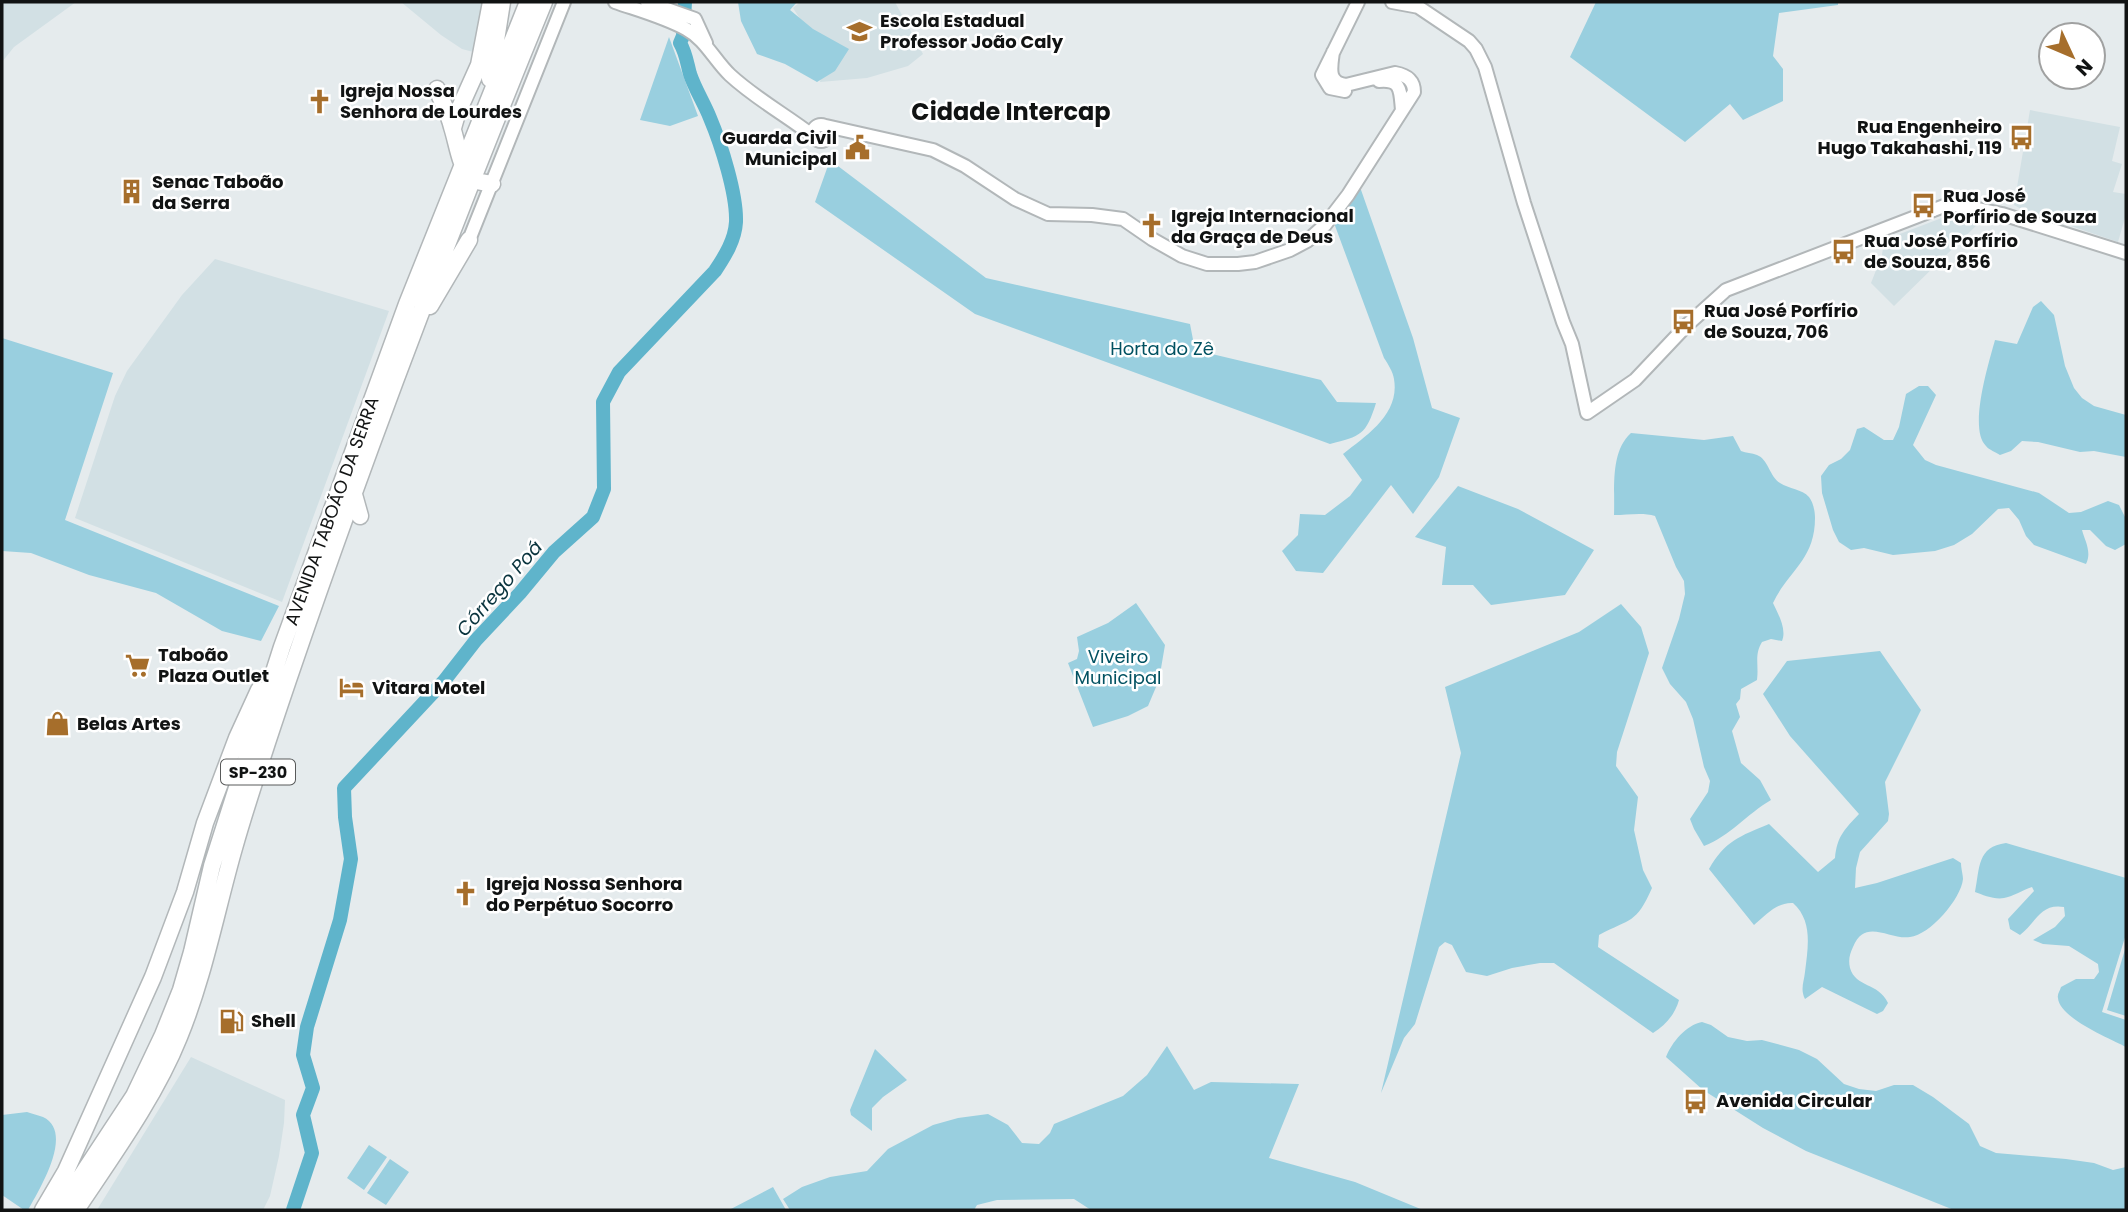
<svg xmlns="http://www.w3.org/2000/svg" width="2128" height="1212" font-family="Poppins,sans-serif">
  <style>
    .built { fill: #d2e0e4 }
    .green { fill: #99cfdf }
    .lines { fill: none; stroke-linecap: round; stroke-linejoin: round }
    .river { stroke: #5fb4cb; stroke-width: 14 }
    .secondary-casing { stroke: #b2b7b9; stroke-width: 16 }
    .motorway-casing { stroke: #b2b7b9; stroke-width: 19 }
    .secondary { stroke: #fff; stroke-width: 12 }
    .motorway { stroke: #fff; stroke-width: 16 }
    .labels { text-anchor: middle; stroke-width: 5; stroke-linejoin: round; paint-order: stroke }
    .shield { fill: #fff; stroke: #585a5a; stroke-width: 2 }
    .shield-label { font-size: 16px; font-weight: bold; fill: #111313 }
    .poi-label { font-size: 18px; font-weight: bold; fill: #111313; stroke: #fff; text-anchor: start }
    .park-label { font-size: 18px; fill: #015161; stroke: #fff }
    .street-label { font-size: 18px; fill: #111313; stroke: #fff }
    .water-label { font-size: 19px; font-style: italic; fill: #09333d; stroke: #fff }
    .district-label { font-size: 24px; font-weight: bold; fill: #111313; stroke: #fff }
  </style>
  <rect width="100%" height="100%" fill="#e5ebed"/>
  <!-- built -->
  <path class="built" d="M2 2H76L14 47 2 62Z
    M401 2H484L477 53 462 49 441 35Z
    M800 2H895L923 54 908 66 867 78 820 82 825 58 793 8Z
    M2030 110 2120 127 2112 161 2122 164 2113 192 2126 194V214L2118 242 2021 209 2014 205Z
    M1947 216 1983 219 1894 306 1871 283 1882 255 1884 240Z
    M215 259 389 311 282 602 75 518 115 396 127 371 182 295Z
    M191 1057 285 1100 284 1123 279 1156 270 1196 263 1210H97Z"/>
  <!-- green -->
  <path class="green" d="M738 2H797L790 10 813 29 849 49 835 71 817 82 785 64 757 54 741 21Z
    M1596 2H1838V5L1779 13 1773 56 1783 69V101L1743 120 1730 104 1685 142 1570 57Z
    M669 37 698 116 670 126 640 120Z
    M830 160 986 278 1190 324 1195 350 1321 380 1337 402 1376 403C1366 435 1361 436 1330 444L975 314 815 202Z
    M1360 187 1413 338 1432 408 1460 418 1439 477 1413 514 1391 485 1323 573 1296 571 1282 551 1298 535 1300 514 1325 515 1350 496 1362 480 1343 454C1367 435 1400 414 1394 379 1393 372 1388 364 1384 358L1334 223Z
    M2041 301 2054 315 2065 366 2074 388 2082 398 2094 406 2126 415V457L2094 451 2080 452 2038 442 2022 441 2011 451 2000 455C1996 452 1989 450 1986 446 1968 429 1989 362 1995 340L2017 344 2033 307Z
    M2 338 113 373 65 520 279 606 261 641 222 631 156 593 89 575 31 553 2 551Z
    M1919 386H1928L1936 395 1913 445 1925 460 1936 465 2039 493 2069 513 2081 512 2108 501 2119 505 2126 519V544L2115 550 2106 546 2090 530H2082C2085 541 2092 552 2086 564L2034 545 2026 536 2019 520 2009 508 1998 509 1972 534 1954 545 1935 551 1893 555 1864 548 1851 550 1839 542 1833 530 1822 493 1821 476 1829 465 1841 459 1850 450 1857 429 1864 427 1884 440H1893L1899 427 1906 394Z
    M1631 433 1704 440 1733 436 1741 451C1746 453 1752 453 1757 455 1768 459 1770 477 1780 483 1789 489 1802 489 1809 497 1813 502 1815 511 1815 518 1815 560 1788 571 1773 603 1778 614 1787 629 1782 641L1771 639 1762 642C1754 655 1759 665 1757 680L1741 689 1740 699 1736 704 1740 717 1732 731 1741 763 1760 780 1771 800C1747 814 1730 836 1704 846L1694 829 1690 819 1708 792 1710 781 1704 767 1693 719 1686 702 1670 684 1662 668 1679 619 1685 594 1684 581 1676 567 1655 516C1643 512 1627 515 1614 515 1615 488 1610 452 1631 433Z
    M1458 486 1518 509 1594 550 1565 595 1491 605 1473 585H1442L1446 547 1415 537Z
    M1136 603 1165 645 1159 680 1148 706 1128 716 1093 727 1068 663 1077 659 1079 651 1077 637 1108 623Z
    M1621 604 1641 627 1649 653 1617 752 1616 766 1638 797 1634 830 1643 870 1652 888C1636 924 1631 918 1599 935L1598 947 1679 1000C1675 1014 1666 1025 1653 1033L1554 963H1540L1512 968 1487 976 1466 972 1452 945 1445 942 1439 947 1415 1024 1404 1038 1381 1093 1461 753 1445 687 1579 632Z
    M1880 651 1921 710 1885 782 1889 814 1888 821 1860 852 1856 868 1855 888 1877 883 1953 858 1961 863C1961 868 1963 875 1963 879 1961 899 1930 935 1910 937 1889 940 1865 917 1853 947 1850 954 1848 959 1850 968 1856 988 1878 982 1888 1003L1883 1011 1877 1014 1822 987 1805 999C1800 989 1804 982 1805 972 1808 947 1813 921 1793 903 1777 902 1766 915 1754 925L1709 869C1725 841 1740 836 1769 824L1818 872 1835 858C1837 836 1845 829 1859 814L1790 736 1763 694 1787 661Z
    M2006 843 2126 878V934L2102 1012 2126 1020V1047C2111 1039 2059 1018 2058 998 2057 994 2060 991 2061 987L2076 979H2094L2099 972 2098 964 2069 946 2043 944 2033 940 2055 927 2065 916 2064 907C2040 903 2036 923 2020 935L2010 929 2008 919 2034 891 2032 887C2023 890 2012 897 2004 898 1995 900 1983 895 1975 892 1980 867 1977 847 2006 843Z
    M2126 946V1016L2107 1010Z
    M1702 1022 1711 1025 1728 1037 1747 1041 1762 1040 1799 1050 1817 1059 1844 1084 1859 1089 1876 1091 1894 1085H1913L1933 1097 1969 1124 1980 1146 1996 1153 2066 1159 2094 1163 2113 1170 2126 1167V1210H1954L1806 1151 1763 1128 1703 1090 1666 1057C1672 1042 1686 1025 1702 1022Z
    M1167 1046 1194 1090 1211 1082 1299 1084 1269 1158 1355 1182 1423 1210H1091L1074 1199 997 1200 977 1205 974 1210H790L783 1199 802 1187 830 1177 867 1171 888 1149 933 1125 958 1118 988 1114 1008 1125 1022 1143 1039 1144 1050 1133 1054 1124 1123 1096 1147 1075Z
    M875 1049 907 1080 883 1097 872 1108V1131L851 1115 850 1110Z
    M27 1112C32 1114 38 1115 43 1117 75 1132 39 1190 28 1210H24L2 1195V1115Z
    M369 1145 387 1157 364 1190 347 1178Z
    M390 1159 409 1172 386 1205 367 1193Z
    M773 1187 786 1210H729Z"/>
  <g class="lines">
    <!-- river -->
    <path class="river" d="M293 1210 312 1153 303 1115 313 1088 303 1055 307 1027 340 920 351 859 345 817 344 788 444 681 476 640 520 593 554 552 593 517 604 489 603 402 619 372 715 271C725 256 735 240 736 222 737 194 721 144 710 118 704 103 695 89 690 74 687 63 686 53 680 43L683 36 685 2"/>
    <defs>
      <path id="secondary" d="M615 2C638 10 664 17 686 29 705 39 715 61 730 75 756 99 786 115 813 136
        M647 2 695 19 706 43
        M1392 2 1419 7
        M1411 2 1469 41 1476 49 1485 67 1524 203 1563 322 1572 344 1587 413 1635 380 1687 325 1726 290 1944 206 1959 205 2002 214 2126 253
        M1379 81C1402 79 1400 91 1402 110
        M1345 91 1330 88 1322 75 1358 2
        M813 133a8 8 0 1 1 16 0a8 8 0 1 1-16 0Z
        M826 126 933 150 965 166 1015 199 1048 214 1092 215 1123 219 1152 239 1182 256 1207 264H1238L1255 262 1290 250 1307 241 1325 225 1348 195 1414 92C1414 80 1406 75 1395 73L1346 85C1327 83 1331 67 1333 52
        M469 240 564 2"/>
      <path id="motorway" d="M490 79 502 2
        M437 89C442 102 449 114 452 127 458 146 459 163 471 180L492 184
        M453 128 457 114 479 65 491 2
        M430 306 469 240
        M353 491 360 516
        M43 1210 66 1171 153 977 185 892 205 823 237 738 259 690
        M59 1210 134 1096 163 1035 181 990 192 952 212 866 282 647 407 304 528 2
        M76 1210C112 1156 155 1097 179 1037 204 976 216 911 234 848 250 792 269 736 288 680 366 451 452 226 544 2"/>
    </defs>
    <!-- secondary casing -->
    <use href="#secondary" class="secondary-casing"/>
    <!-- motorway casing -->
    <use href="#motorway" class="motorway-casing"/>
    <!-- secondary -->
    <use href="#secondary" class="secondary"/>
    <!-- motorway -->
    <use href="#motorway" class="motorway"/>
  </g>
  <!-- icons -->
  <defs>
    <symbol id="school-bare" viewBox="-9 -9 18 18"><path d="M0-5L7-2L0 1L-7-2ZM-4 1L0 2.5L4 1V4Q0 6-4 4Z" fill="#a66e2b" stroke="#fff" stroke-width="2.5" paint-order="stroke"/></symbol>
    <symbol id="church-bare" viewBox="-9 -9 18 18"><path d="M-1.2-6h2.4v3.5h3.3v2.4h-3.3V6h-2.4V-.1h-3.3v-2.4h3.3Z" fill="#a66e2b" stroke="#fff" stroke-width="2.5" paint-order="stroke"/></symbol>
    <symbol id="bus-bare" viewBox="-9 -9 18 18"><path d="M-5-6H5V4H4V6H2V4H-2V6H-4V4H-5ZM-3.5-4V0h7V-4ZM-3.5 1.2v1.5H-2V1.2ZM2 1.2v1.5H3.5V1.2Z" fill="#a66e2b" stroke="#fff" stroke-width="2.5" paint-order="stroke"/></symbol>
    <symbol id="civic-bare" viewBox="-9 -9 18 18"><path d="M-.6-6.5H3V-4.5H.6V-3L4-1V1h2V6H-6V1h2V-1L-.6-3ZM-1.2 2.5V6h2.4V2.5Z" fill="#a66e2b" stroke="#fff" stroke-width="2.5" paint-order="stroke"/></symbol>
    <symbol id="building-bare" viewBox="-9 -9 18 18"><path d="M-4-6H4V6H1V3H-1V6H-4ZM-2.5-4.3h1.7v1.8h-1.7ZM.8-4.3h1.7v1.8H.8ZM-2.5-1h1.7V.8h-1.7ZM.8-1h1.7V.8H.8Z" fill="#a66e2b" stroke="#fff" stroke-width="2.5" paint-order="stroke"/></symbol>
    <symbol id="supermarket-bare" viewBox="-9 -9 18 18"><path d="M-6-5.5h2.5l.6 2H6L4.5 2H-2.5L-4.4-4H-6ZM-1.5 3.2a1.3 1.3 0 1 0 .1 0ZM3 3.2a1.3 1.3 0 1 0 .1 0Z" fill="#a66e2b" stroke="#fff" stroke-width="2.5" paint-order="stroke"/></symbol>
    <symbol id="hotel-bare" viewBox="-9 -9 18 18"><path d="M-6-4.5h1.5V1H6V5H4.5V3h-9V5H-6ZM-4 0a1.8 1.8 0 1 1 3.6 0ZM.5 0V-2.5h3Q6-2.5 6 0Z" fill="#a66e2b" stroke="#fff" stroke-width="2.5" paint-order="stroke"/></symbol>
    <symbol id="shop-bare" viewBox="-9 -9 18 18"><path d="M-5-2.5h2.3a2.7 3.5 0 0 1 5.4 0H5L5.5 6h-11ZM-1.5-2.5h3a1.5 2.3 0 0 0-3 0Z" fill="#a66e2b" stroke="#fff" stroke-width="2.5" paint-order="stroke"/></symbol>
    <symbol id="fuel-bare" viewBox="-9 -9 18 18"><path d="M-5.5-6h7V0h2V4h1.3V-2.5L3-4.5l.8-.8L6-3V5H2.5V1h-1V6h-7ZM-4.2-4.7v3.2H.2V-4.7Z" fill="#a66e2b" stroke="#fff" stroke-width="2.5" paint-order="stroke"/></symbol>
  </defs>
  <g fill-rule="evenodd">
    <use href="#school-bare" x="842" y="14" width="35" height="35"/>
    <use href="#church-bare" x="302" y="84" width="35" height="35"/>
    <use href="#bus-bare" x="2004" y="120" width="35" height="35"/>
    <use href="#civic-bare" x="840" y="130" width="35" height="35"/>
    <use href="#building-bare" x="114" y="174" width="35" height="35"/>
    <use href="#bus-bare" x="1906" y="188" width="35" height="35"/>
    <use href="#church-bare" x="1134" y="208" width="35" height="35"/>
    <use href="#bus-bare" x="1826" y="234" width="35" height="35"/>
    <use href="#bus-bare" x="1666" y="304" width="35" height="35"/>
    <use href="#supermarket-bare" x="120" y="648" width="35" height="35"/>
    <use href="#hotel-bare" x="334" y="670" width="35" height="35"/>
    <use href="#shop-bare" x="40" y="706" width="35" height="35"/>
    <use href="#church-bare" x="448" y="876" width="35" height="35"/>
    <use href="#fuel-bare" x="214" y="1004" width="35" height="35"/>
    <use href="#bus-bare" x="1678" y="1084" width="35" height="35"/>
  </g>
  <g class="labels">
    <!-- shield labels -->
    <rect class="shield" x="221" y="759.5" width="74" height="25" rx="5"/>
    <g class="shield-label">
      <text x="258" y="778">SP-230</text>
    </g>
    <!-- poi labels -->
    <g class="poi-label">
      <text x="880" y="27">Escola Estadual<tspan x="880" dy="21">Professor João Caly</tspan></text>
      <text x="340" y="97">Igreja Nossa<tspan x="340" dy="21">Senhora de Lourdes</tspan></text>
      <text x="2002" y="133" text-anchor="end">Rua Engenheiro<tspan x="2002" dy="21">Hugo Takahashi, 119</tspan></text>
      <text x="837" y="144" text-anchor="end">Guarda Civil<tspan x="837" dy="21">Municipal</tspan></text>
      <text x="152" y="188">Senac Taboão<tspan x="152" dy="21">da Serra</tspan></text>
      <text x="1943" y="202">Rua José<tspan x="1943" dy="21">Porfírio de Souza</tspan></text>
      <text x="1171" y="222">Igreja Internacional<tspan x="1171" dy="21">da Graça de Deus</tspan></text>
      <text x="1864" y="247">Rua José Porfírio<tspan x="1864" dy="21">de Souza, 856</tspan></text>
      <text x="1704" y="317">Rua José Porfírio<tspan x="1704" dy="21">de Souza, 706</tspan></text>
      <text x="158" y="661">Taboão<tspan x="158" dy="21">Plaza Outlet</tspan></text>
      <text x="372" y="694">Vitara Motel</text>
      <text x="77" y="730">Belas Artes</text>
      <text x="486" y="890">Igreja Nossa Senhora<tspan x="486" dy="21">do Perpétuo Socorro</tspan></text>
      <text x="251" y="1027">Shell</text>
      <text x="1716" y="1107">Avenida Circular</text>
    </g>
    <!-- park labels -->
    <g class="park-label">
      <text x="1162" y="355">Horta do Zê</text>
      <text x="1118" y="663">Viveiro<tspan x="1118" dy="21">Municipal</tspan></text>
    </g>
    <!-- street labels -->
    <g class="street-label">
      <text transform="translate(332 511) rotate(-70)" y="6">AVENIDA TABOÃO DA SERRA</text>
    </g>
    <!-- water labels -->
    <g class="water-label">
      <text transform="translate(499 588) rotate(-49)" y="7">Córrego Poá</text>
    </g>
    <!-- district labels -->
    <g class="district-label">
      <text x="1011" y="120">Cidade Intercap</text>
    </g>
  </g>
  <!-- border -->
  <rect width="2128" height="1212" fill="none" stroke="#111313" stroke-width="7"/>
  <!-- north arrow -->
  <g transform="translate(2072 56) rotate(134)"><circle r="33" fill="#ffffff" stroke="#a0a1a1" stroke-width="2"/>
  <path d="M0-5L12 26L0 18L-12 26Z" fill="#a66e2b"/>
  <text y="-10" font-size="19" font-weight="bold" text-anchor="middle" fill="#111313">N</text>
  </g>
</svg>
